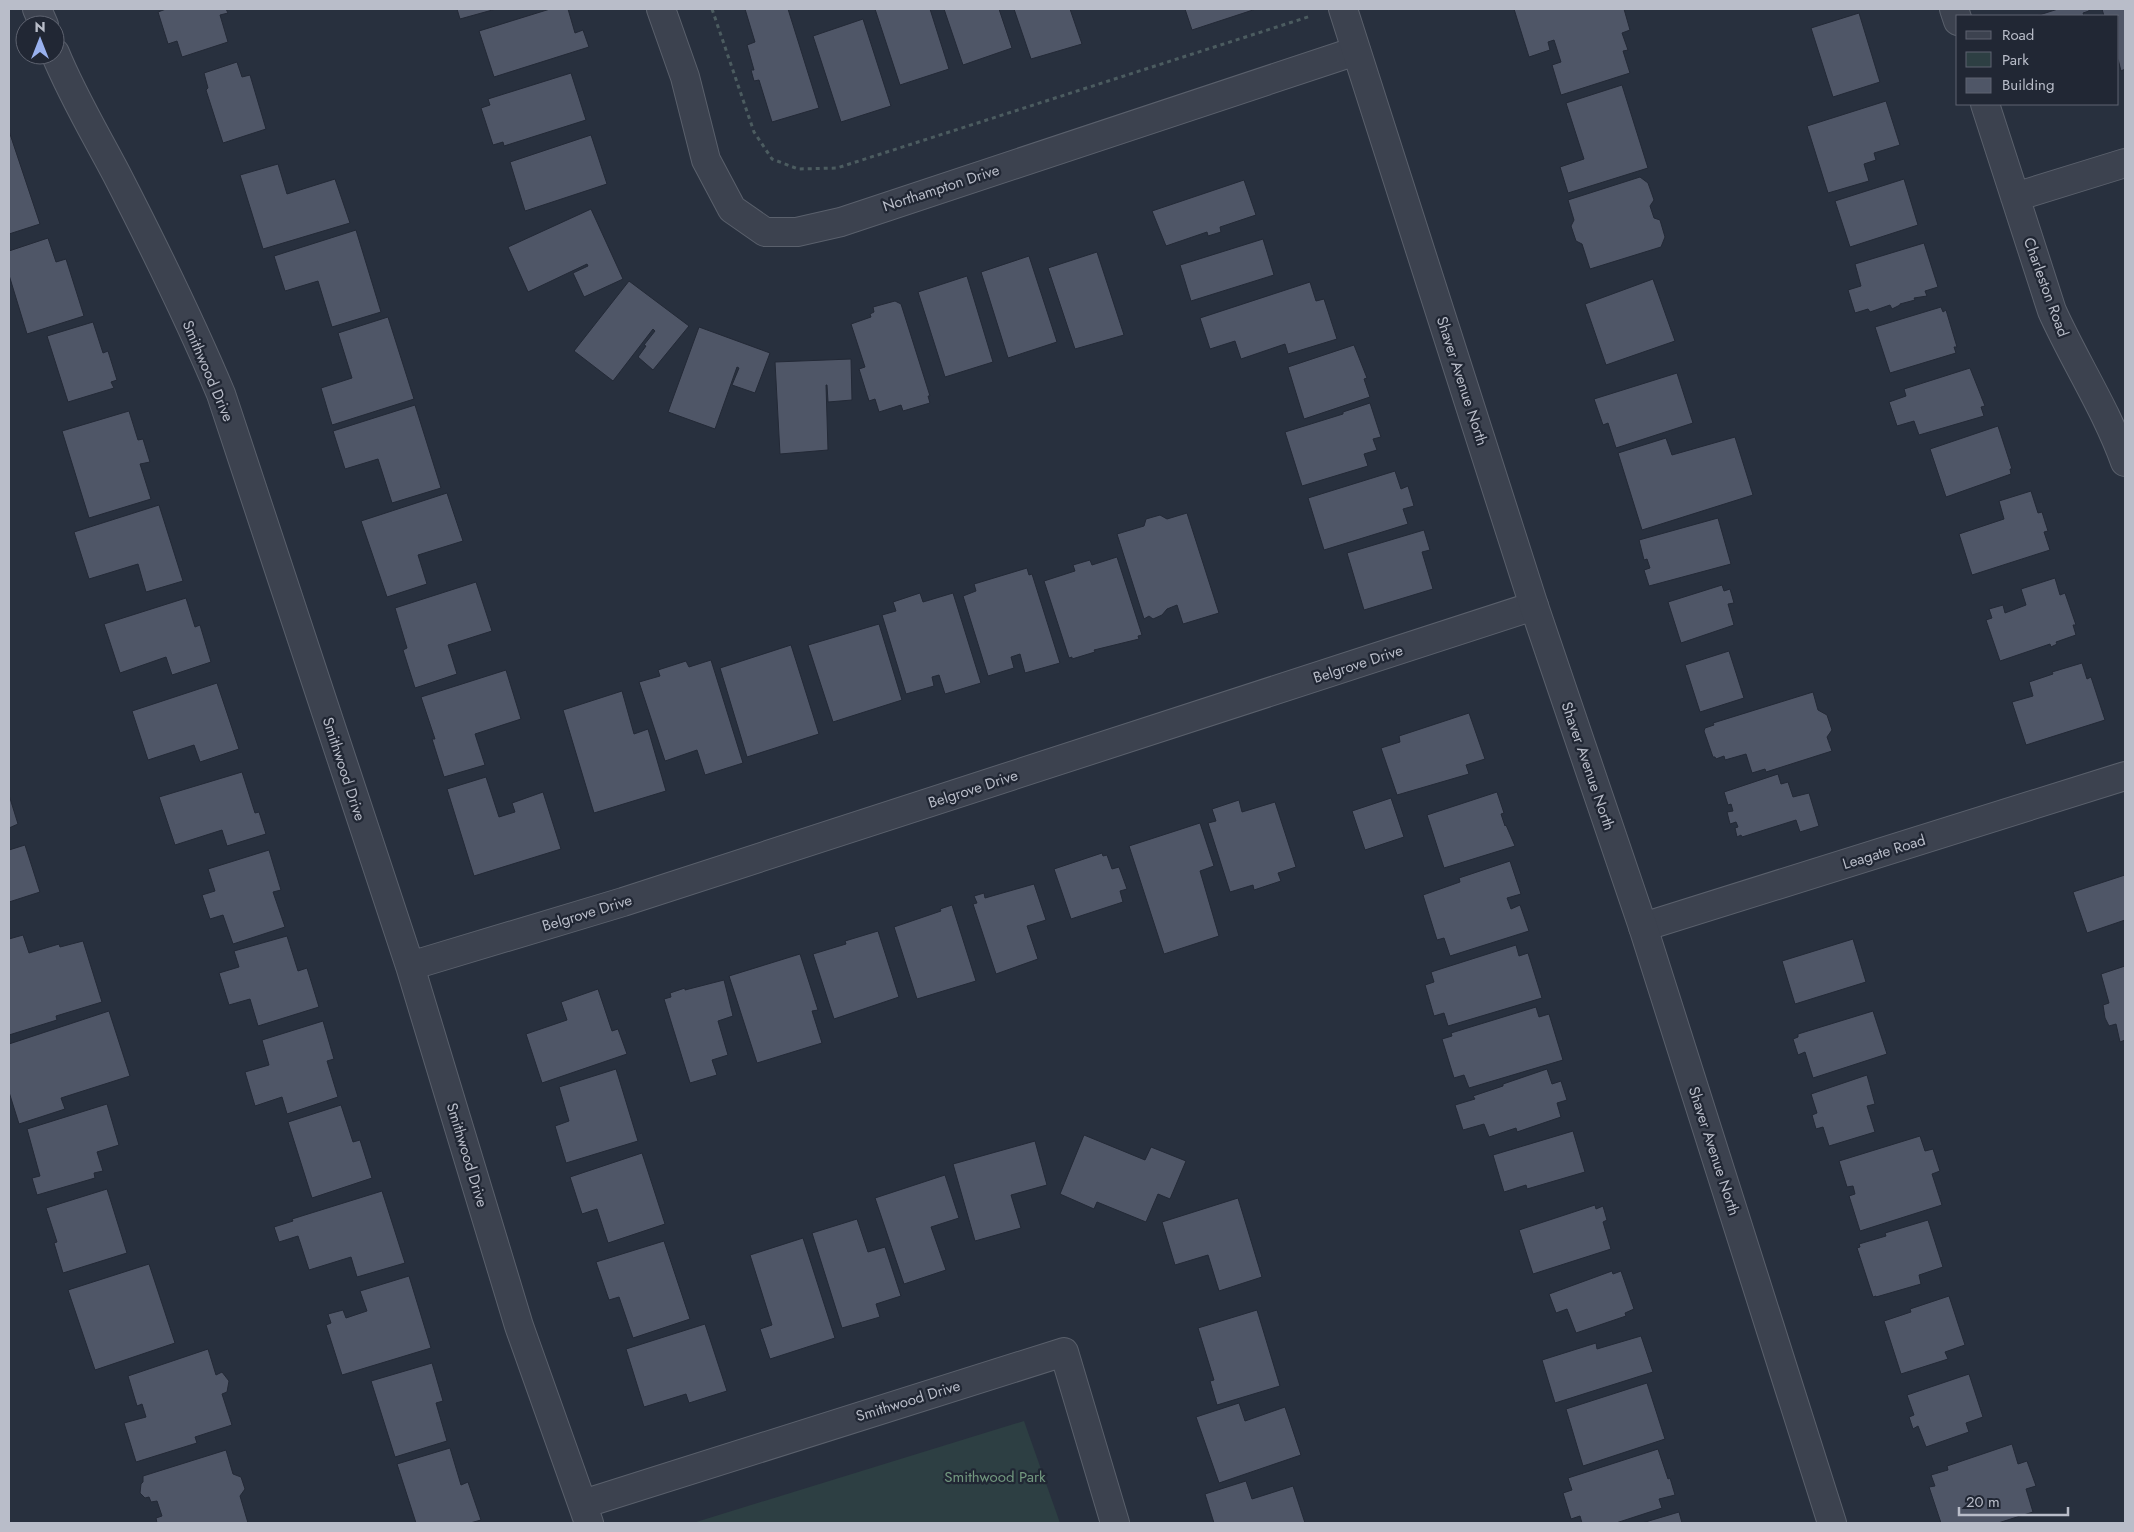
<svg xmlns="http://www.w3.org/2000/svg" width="2134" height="1532" font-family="Jost,sans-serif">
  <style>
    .green { fill: #2d3f43 }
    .building { fill: #4f5667; stroke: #232936 }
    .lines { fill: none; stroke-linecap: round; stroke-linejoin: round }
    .minor-casing { stroke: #5a606c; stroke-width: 30 }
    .tertiary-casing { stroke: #5a606c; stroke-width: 30 }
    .path { stroke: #4c5c60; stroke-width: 3; stroke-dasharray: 4 4; stroke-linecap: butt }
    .minor { stroke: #3c424f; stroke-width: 28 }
    .tertiary { stroke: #3c424f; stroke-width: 28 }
    .labels { text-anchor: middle; stroke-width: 4.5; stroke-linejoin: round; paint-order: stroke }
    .street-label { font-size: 15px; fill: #b9bdc9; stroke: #212734 }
    .park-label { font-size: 15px; fill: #72987f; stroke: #212734 }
  </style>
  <rect width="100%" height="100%" fill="#28303e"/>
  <!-- green -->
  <path class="green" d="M1024 1421 1060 1523H693Z"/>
  <!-- building -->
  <path class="building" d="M166 9H226L228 13 220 15 228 42 182 57 177 41 168 44 158 12Z
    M457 9H496L460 19Z
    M550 9H568L575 33 583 30 589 47 494 77 479 31Z
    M745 9H788L819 108 772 122 759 80 754 81 751 70H754L747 45 755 42Z
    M875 9H930L949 69 900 85Z
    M944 9H999L1012 48 963 65Z
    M1014 9H1070L1082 44 1031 59Z
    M1185 9H1256L1192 30Z
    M1514 9H1624L1630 30 1622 33 1628 50 1623 51 1630 73 1561 95 1552 65 1561 62 1554 40 1548 42 1550 50 1529 57Z
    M2058 9H2089V11L2083 13 2084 16H2036Z
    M2102 9H2125V69L2121 71 2118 59V16H2104Z
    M1859 13 1880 82 1833 97 1811 28Z
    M863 19 891 106 841 122 813 36Z
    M237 62 242 77 250 75 266 129 223 143 206 90 208 88 204 73Z
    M571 73 586 120 504 146 503 142 493 145 481 108 490 105 488 99Z
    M1622 85 1648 168 1568 193 1560 167 1584 159 1566 103Z
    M1886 101 1900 145 1874 153 1876 160 1864 164 1869 181 1828 193 1807 126Z
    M9 131 40 224 9 234Z
    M591 135 607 184 525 211 510 162Z
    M278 164 287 194 335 179 350 223 263 249 240 175Z
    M1640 177 1648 183 1654 200 1650 206 1654 218 1660 220 1665 237 1661 247 1590 269 1582 244 1576 241 1571 226 1574 220 1568 200Z
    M1904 179 1918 225 1850 247 1835 201Z
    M1244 180 1256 215 1220 227 1221 232 1208 236 1207 232 1166 246 1152 211Z
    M591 209 623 279 584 297 573 273 588 266 587 264 528 292 508 247Z
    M356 230 381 312 332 327 318 281 285 291 274 256Z
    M48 238 56 262 66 259 84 316 27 334 9 275V251Z
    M1263 239 1274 275 1191 301 1180 265Z
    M1924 243 1938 287 1925 291 1927 296 1914 298 1915 300 1900 304V305L1892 309 1890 305 1870 312 1868 309 1855 313 1848 290 1861 286 1855 264Z
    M1097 252 1124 335 1075 349 1048 268Z
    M1029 256 1057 342 1008 358 981 272Z
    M967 276 993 362 945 377 918 292Z
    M1653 279 1675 341 1606 365 1585 304Z
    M629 281 689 326 653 370 638 357 646 346 644 345 655 331 653 329 613 381 574 351Z
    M1310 282 1316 301 1324 299 1337 339 1288 354 1285 344 1241 359 1235 341 1210 349 1200 318Z
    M895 301 901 304 930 396H928L930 403 903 411 901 405 879 412 875 399 869 401 859 369 865 367 851 324 871 317 870 314 874 312 873 307Z
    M1941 307 1943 312 1946 310 1957 347H1954L1956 353 1890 373 1875 327Z
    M388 317 414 399 332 425 321 388 352 378 338 333Z
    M93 322 103 353 108 351 117 380 111 382 114 388 68 402 47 336Z
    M699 327 770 353 755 393 732 385 739 368 737 367 715 429 668 412Z
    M1354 345 1367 378 1364 379 1370 397 1304 419 1288 367Z
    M851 359 852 400 828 402 827 385H826L828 450 780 454 775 362Z
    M1970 368 1985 406 1981 407 1984 416 1919 435 1914 421 1897 426 1889 402 1906 396 1904 389Z
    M1677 373 1693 423 1616 448 1608 423 1603 425 1594 399Z
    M1370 403 1381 437 1373 439 1377 450 1364 454 1368 466 1302 486 1285 432 1343 414V412Z
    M415 405 441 488 392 503 378 459 345 469 333 431Z
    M129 411 138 440 143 439 150 462 140 464 151 499 89 518 62 431Z
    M1998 426 2012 469H2010L2011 474 1946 497 1930 449Z
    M1735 437 1753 495 1642 530 1618 453 1666 438 1672 455Z
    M1395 471 1401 489 1408 486 1414 506 1403 509 1408 524 1324 550 1308 498Z
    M2031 491 2038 513 2042 512 2048 531 2044 532 2050 550 1972 575 1959 534 2004 519 1999 501Z
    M447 493 463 541 418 555 427 584 387 597 361 521Z
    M159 505 183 581 146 592 138 564 89 579 74 532Z
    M1187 513 1219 613 1183 624 1177 605 1167 609 1162 615 1153 619 1149 616 1144 619 1117 534 1144 526 1146 519 1160 515 1167 519Z
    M1718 518 1731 564 1649 586 1644 570 1650 568 1647 559 1644 560 1639 540Z
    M1424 530 1430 550 1422 552 1433 589 1364 610 1347 553Z
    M1117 557 1142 635 1138 636 1139 639 1094 650 1095 652 1072 659V657L1069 658 1044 581 1075 571 1073 565 1090 560 1092 565Z
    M1027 568 1029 575 1032 574 1060 663 1025 673 1020 654 1011 657 1014 668 988 676 963 596 976 591 974 584Z
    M2055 578 2060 595 2065 593 2076 625H2073L2076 635 2056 642 2057 644 2051 647 2050 644 2000 661 1986 620 1992 618 1989 609 2003 605 2005 613 2026 605 2021 589Z
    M476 582 492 631 448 645 457 674 415 688 403 650 407 648 395 608Z
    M1722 585 1724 591 1730 589 1734 603 1728 604 1734 625 1681 643 1668 602Z
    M920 593 923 602 953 593 981 683 945 694 939 675 932 677 934 686 906 694 882 615 896 611 893 602Z
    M186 598 195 627 200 625 211 662 172 675 166 657 120 673 104 624Z
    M879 624 902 700 833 722 808 645Z
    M791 645 819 734 747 757 720 668Z
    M1729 651 1744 698 1700 712 1685 665Z
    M711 660 743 763 705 775 697 750 665 761 639 682 660 676 658 670 686 661 689 667Z
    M2082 663 2087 679 2091 677 2105 720 2026 745 2012 702 2033 696 2029 682 2053 674 2052 672Z
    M506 670 521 719 475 734 485 765 444 777 432 739H435L421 697Z
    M217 683 239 749 200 762 194 745 148 760 132 711Z
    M622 691 634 734 648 729 666 791 594 813 563 710Z
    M1813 692 1818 710 1827 715 1832 730 1827 737 1832 751 1766 772 1765 769 1752 773 1746 754 1725 760 1724 756 1716 759 1715 757H1713L1704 731 1705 728 1714 725 1713 723Z
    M1469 713 1485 759 1466 765 1469 774 1397 795 1381 748 1400 742 1399 736Z
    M242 772 255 813 259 812 266 834 227 846 222 830 175 845 159 797Z
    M1778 774 1781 784 1788 782 1793 797 1809 793 1819 826 1800 832 1796 820 1742 837 1741 835 1737 837 1735 828 1738 827 1736 822 1730 824 1727 812 1733 811 1731 804 1728 805 1724 792Z
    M486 777 499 817 515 812 512 803 543 792 561 849 474 876 447 789Z
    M1497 792 1504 813 1501 814 1505 826 1506 825 1515 846 1444 868 1427 815Z
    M9 795 18 824 9 828Z
    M1391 798 1404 837 1365 850 1352 811Z
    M1239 800 1242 812 1275 802 1296 867 1278 873 1281 881 1254 890 1253 885 1230 892 1208 823 1216 821 1212 809Z
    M1200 823 1214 866 1200 871 1219 936 1164 954 1129 846Z
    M25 845 40 892 9 902V850Z
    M269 850 281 890 273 892 285 927 233 944 223 915 210 919 202 895 215 891 208 869Z
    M1102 853 1103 856 1107 855 1112 869 1119 867 1127 889 1120 891 1123 902 1071 919 1054 869Z
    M1510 861 1521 894 1507 898 1511 909 1520 905 1529 931 1450 956 1444 938 1437 940 1423 895 1460 882 1459 878Z
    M2125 875V920L2087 933 2073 892Z
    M1034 884 1046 920 1027 926 1038 959 996 974 973 904 977 903 974 896 984 893 985 898Z
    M952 905 976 981 917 999 894 927 941 911 940 909Z
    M878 931 899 997 834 1019 813 954 846 944 845 941Z
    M23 935 29 953 59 944 60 947 83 941 102 1002 56 1016 57 1020 9 1035V939Z
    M287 936 298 971 307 968 319 1007 258 1026 250 999 229 1005 219 973 239 967 234 951Z
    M1853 939 1866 982 1795 1004 1782 961Z
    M1516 945 1519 956 1528 953 1542 998 1448 1026 1444 1013 1434 1016 1425 985 1434 982 1431 972Z
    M800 954 818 1010 812 1011 822 1043 757 1063 729 976Z
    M2125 966V1040L2120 1042 2116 1024 2109 1026 2105 1018 2103 1005 2109 1003 2101 974Z
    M724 980 733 1016 718 1021 728 1055 712 1060 717 1075 690 1083 664 999 671 997 670 993 685 988V990Z
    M598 989 612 1031 618 1029 627 1054 542 1083 526 1034 567 1020 561 1002Z
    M1536 1007 1539 1017 1549 1014 1563 1060 1469 1088 1464 1075 1454 1078 1442 1039 1452 1036 1451 1033Z
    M109 1011 130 1076 61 1098 65 1109 19 1124 9 1092V1044Z
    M1873 1011 1887 1054 1813 1078 1805 1052 1798 1055 1793 1039 1798 1037V1034Z
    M323 1021 334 1059 327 1061 338 1097 287 1114 282 1097 255 1106 245 1072 269 1065 262 1040Z
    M616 1069 638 1141 566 1163 555 1126 569 1121 559 1087Z
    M1547 1069 1552 1084 1561 1081 1567 1100 1557 1103 1561 1117 1517 1132 1516 1128 1489 1137 1484 1124 1463 1130 1455 1105 1475 1099 1473 1096 1503 1086V1084Z
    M1867 1075 1875 1104 1867 1106 1875 1132 1829 1146 1823 1127 1816 1129 1812 1115 1817 1113 1811 1094Z
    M107 1104 119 1145 97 1152 103 1171 94 1173 95 1178 37 1195 32 1178 40 1176 27 1129Z
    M341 1105 353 1142 360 1140 372 1178 312 1198 288 1122Z
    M1573 1131 1585 1172 1527 1189 1526 1185 1504 1192 1493 1155Z
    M1084 1135 1145 1160 1151 1147 1186 1161 1170 1199 1158 1194 1146 1222 1097 1202 1094 1209 1060 1194Z
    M1920 1136 1925 1151 1933 1149 1940 1171 1932 1174 1942 1205 1860 1231 1849 1196 1855 1194 1853 1186 1847 1187 1839 1161Z
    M1035 1141 1047 1185 1011 1195 1021 1228 975 1241 953 1164Z
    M642 1153 665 1224 608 1243 597 1209 582 1214 570 1177Z
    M945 1175 959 1218 931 1227 946 1270 904 1284 875 1198Z
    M107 1189 127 1253 63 1273 54 1243 57 1242 46 1208Z
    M382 1191 405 1263 357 1277 351 1257 309 1270 298 1236 279 1242 274 1227 293 1221 292 1219Z
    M1238 1198 1262 1277 1219 1291 1208 1255 1175 1265 1162 1222Z
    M1595 1205 1596 1209 1603 1206 1607 1220 1603 1222 1611 1249 1533 1274 1519 1230Z
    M857 1219 868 1252 885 1247 901 1296 876 1304 880 1317 842 1328 812 1233Z
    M1928 1220 1943 1267 1919 1275 1921 1284 1876 1297V1296L1873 1297 1857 1248 1860 1247 1859 1244 1886 1236 1885 1233Z
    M803 1238 835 1338 770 1359 760 1329 772 1325 750 1255Z
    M664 1241 690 1319 633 1338 619 1297 609 1300 596 1262Z
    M149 1264 175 1343 95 1370 68 1290Z
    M1612 1271 1613 1274 1621 1271 1634 1309 1625 1313 1626 1316 1576 1333 1567 1309 1556 1313 1549 1294Z
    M409 1276 431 1348 342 1375 326 1325 331 1323 328 1314 343 1310 346 1318 367 1311 360 1291Z
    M1949 1296 1965 1345 1945 1352 1948 1359 1901 1374 1884 1321 1911 1312 1910 1309Z
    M1257 1310 1280 1386 1217 1405 1210 1381 1214 1380 1198 1328Z
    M705 1324 727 1391 689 1403 686 1394 644 1407 626 1349Z
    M1641 1336 1653 1372 1555 1403 1542 1360 1596 1343 1597 1349Z
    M208 1349 216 1375 222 1372 229 1381 227 1392 222 1394 232 1425 195 1437 197 1443 136 1462 124 1423 146 1417 142 1404 137 1406 128 1376Z
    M432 1363 443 1401 436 1403 447 1441 395 1457 371 1381Z
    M1969 1374 1983 1417 1966 1423 1969 1432 1926 1447 1918 1426 1913 1429 1909 1417 1914 1415 1907 1395Z
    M1647 1383 1665 1439 1583 1466 1566 1409Z
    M1239 1403 1245 1421 1285 1407 1301 1455 1219 1483 1196 1417Z
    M2012 1444 2018 1464 2027 1461 2036 1486 2026 1489 2033 1512 1998 1523H1941L1929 1487 1935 1486 1931 1475 1948 1470 1947 1466Z
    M450 1448 461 1485 468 1482 481 1520 470 1523H416L397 1464Z
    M1658 1449 1668 1479 1670 1478 1675 1495 1659 1499 1662 1508 1616 1523H1582L1580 1516 1571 1519 1563 1493 1572 1490 1568 1478Z
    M226 1450 233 1474 241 1477 245 1489 240 1496 248 1523H157L156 1518 162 1516 157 1501 151 1502 149 1497 145 1498 140 1493 141 1484 143 1482V1476Z
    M1246 1481 1252 1499 1293 1486 1305 1523H1214L1205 1494Z
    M1679 1512 1682 1523H1642Z"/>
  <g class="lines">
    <defs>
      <path id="minor" d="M37 9 44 25
        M661 9 685 77 706 160 732 209 765 232H797L841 222 1356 51
        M1954 9 1958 21
        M55 53C72 95 96 135 117 175 154 247 190 320 221 394L410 966 519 1326 589 1523
        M1985 104 2052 311C2075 362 2106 409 2125 462
        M2015 197 2125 163
        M1643 927 2125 776
        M410 966 623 902 1534 606
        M583 1504 1064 1352 1115 1523"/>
      <path id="tertiary" d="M1343 9 1534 606 1643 927 1832 1523"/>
    </defs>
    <!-- minor casing -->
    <use href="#minor" class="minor-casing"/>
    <!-- tertiary casing -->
    <use href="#tertiary" class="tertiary-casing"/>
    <!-- path -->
    <path class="path" d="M712 9 754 132 772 159 798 169 837 168 1311 16"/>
    <!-- minor -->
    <use href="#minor" class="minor"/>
    <!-- tertiary -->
    <use href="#tertiary" class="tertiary"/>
  </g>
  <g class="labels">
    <!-- street labels -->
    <g class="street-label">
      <text transform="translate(941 188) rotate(-18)" y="5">Northampton Drive</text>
      <text transform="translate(2046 287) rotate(70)" y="5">Charleston Road</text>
      <text transform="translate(208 371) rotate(67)" y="5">Smithwood Drive</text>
      <text transform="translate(1462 381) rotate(72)" y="5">Shaver Avenue North</text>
      <text transform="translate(1358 664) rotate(-18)" y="5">Belgrove Drive</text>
      <text transform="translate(1588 766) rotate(71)" y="5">Shaver Avenue North</text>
      <text transform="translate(344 769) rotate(72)" y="5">Smithwood Drive</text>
      <text transform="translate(973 789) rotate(-18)" y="5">Belgrove Drive</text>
      <text transform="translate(1884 852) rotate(-17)" y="5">Leagate Road</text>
      <text transform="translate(587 913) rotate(-17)" y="5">Belgrove Drive</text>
      <text transform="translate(1714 1151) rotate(72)" y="5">Shaver Avenue North</text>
      <text transform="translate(467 1155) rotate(73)" y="5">Smithwood Drive</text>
      <text transform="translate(908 1401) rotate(-17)" y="5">Smithwood Drive</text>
    </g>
    <!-- park labels -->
    <g class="park-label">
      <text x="995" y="1482">Smithwood Park</text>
    </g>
  </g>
  <!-- border -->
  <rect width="2134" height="1532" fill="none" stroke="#b9bdc9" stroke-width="20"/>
  <!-- legend -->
  <rect x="1956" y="15" width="162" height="90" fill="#212734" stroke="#5e6370"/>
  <rect x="1966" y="31" width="25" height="8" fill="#3c424f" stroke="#5e6370"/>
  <text x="2002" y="40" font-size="15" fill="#b9bdc9">Road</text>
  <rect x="1966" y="52" width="25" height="15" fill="#2d3f43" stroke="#5e6370"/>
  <text x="2002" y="65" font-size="15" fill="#b9bdc9">Park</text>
  <rect x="1966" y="78" width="25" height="15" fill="#4f5667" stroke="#5e6370"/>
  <text x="2002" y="90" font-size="15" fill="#b9bdc9">Building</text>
  <!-- north arrow -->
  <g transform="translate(40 40)"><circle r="24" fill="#212734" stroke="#5e6370"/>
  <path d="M0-4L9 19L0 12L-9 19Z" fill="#99b1ee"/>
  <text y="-8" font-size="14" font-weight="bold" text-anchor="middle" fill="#b9bdc9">N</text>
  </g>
  <!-- scale -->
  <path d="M1959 1507v8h109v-8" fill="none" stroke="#b9bdc9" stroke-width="2.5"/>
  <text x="1966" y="1507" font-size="15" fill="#b9bdc9" stroke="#212734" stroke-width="4" paint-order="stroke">20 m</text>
</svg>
